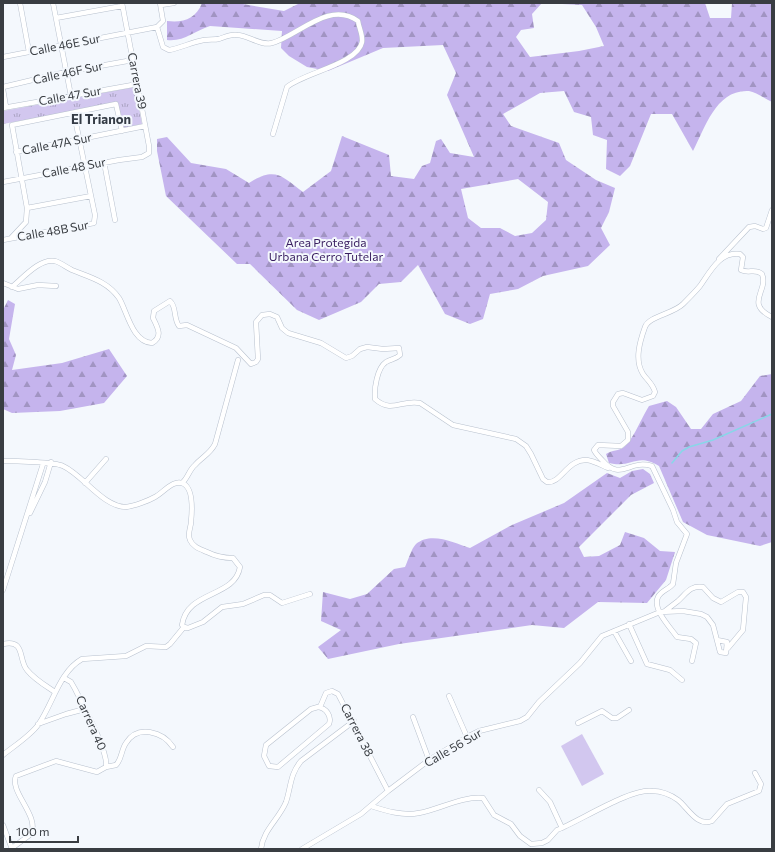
<svg xmlns="http://www.w3.org/2000/svg" width="775" height="852" font-family="Commissioner,sans-serif">
  <style>
    .forest { fill: url(#forest-firs); fill-rule: evenodd }
    .park { fill: url(#park-tufts) }
    .garden { fill: #d2c7ef }
    .lines { fill: none; stroke-linecap: round; stroke-linejoin: round }
    .stream { stroke: #88d7e8; stroke-width: 1.5 }
    .minor-casing { stroke: #b8c1ce; stroke-width: 5.5 }
    .minor { stroke: #fff; stroke-width: 4.5 }
    .labels { text-anchor: middle; stroke-width: 4; stroke-linejoin: round; paint-order: stroke }
    .street-label { font-size: 12px; fill: #393d42; stroke: #f4f8fd }
    .park-label { font-size: 12px; fill: #391e60; stroke: #f4f8fd }
    .neighbourhood-label { font-size: 13px; font-weight: bold; fill: #353c46; stroke: #f4f8fd }
  </style>
  <defs>
    <pattern id="forest-firs" width="22" height="20" patternUnits="userSpaceOnUse"><rect width="22" height="20" fill="#c5b4ed"/><path d="M5 1l3.5 6h-7zM16 11l3.5 6h-7z" fill="#a194c2"/></pattern>
    <pattern id="park-tufts" width="24" height="20" patternUnits="userSpaceOnUse"><rect width="24" height="20" fill="#d2c7ef"/><path d="M3 7l-1-3M5 7V3M7 7l1-3M15 17l-1-3M17 17v-4M19 17l1-3" fill="none" stroke="#aba3c3"/></pattern>
  </defs>
  <rect width="100%" height="100%" fill="#f4f8fd"/>
  <!-- forest -->
  <path class="forest" d="M202 3H237L284 11 300 3H705L710 18H731L732 3H772V102C765 99 756 92 749 91 716 89 705 128 693 151L672 114H651L630 166 620 176 606 169 607 140 593 135 591 117 574 112 564 91 540 93 503 114 511 126 559 143 566 160 596 180 615 188 609 212 601 228 610 245 588 266 543 276 518 289 490 294 483 319 470 324 445 314 418 265 401 282 379 284 361 302 319 320 297 310 250 264H237L166 196 157 151V139L167 137 191 163 226 169 249 183C275 166 282 176 303 192L331 171 342 136 389 155 391 176 414 179 422 166 430 163 436 141 441 139 450 153 474 157 447 95 456 73 443 45 383 48 328 71 307 67 289 56 281 48 282 31 210 26C194 31 184 42 167 40V21C183 23 196 19 202 3ZM542 3 582 5 596 27 604 46 579 51 530 57 516 37 521 30 534 28 532 14ZM518 179 548 202 546 220 532 233 515 236 500 228H481L468 218 461 189Z
    M8 300 15 304 9 339 16 355 12 370 62 363 109 349 127 376 104 403 60 411 12 413 3 409V310Z
    M772 374V542L760 546 707 535 683 522 659 466C636 452 632 469 609 463L606 454C612 450 619 451 624 447 632 442 643 415 649 406L667 401 676 407 691 429H701L713 414 741 401 760 376Z
    M643 469 650 474 654 483 631 495 579 547 584 557 599 556 620 545 625 532 644 538 660 551 675 552 666 580 647 603 598 602 564 628 532 625 399 644 328 659 318 647 341 630 321 621 323 592 350 599 367 594 394 569 405 567C408 561 411 549 416 544 431 531 455 543 470 548L512 525 564 503 607 473 620 478 632 471Z"/>
  <!-- park -->
  <path class="park" d="M135 87 142 124 123 128 117 103 3 124V111Z"/>
  <!-- garden -->
  <path class="garden" d="M582 734 604 774 582 786 561 746Z"/>
  <g class="lines">
    <!-- stream -->
    <path class="stream" d="M672 463 682 451 689 447 713 440 772 414"/>
    <defs>
      <path id="minor" d="M20 3 29 52
        M53 3 71 96
        M161 5 174 3
        M56 18 122 6
        M157 27 163 47 169 50C181 48 192 42 204 40 209 39 214 40 219 39 225 37 231 34 237 35 248 35 260 46 272 43 298 36 329 0 358 21 359 28 363 35 362 42 358 64 303 73 287 87L273 134
        M3 57 157 27 163 21 160 3
        M3 87 66 72 133 60
        M3 89 6 107
        M3 108 138 84
        M16 152 145 126
        M104 162 115 220
        M3 182 119 160 142 157 149 153V146L122 3
        M27 208 91 196
        M11 238 26 222 27 208 12 125 116 104 122 131
        M3 240 94 223 95 215 74 114
        M719 259 749 227 755 226 763 229 766 228 772 210
        M3 283 18 289 38 285 56 286
        M12 287C23 278 40 258 55 261 61 263 66 267 72 270 89 277 107 281 119 298 127 311 132 342 152 343 163 337 158 328 153 318L154 311 170 301C177 307 173 318 179 326L187 325 236 348 251 364 256 362 258 359 256 322 262 315 270 314 277 317 282 328 288 333 321 343 346 358 352 356 360 349 367 347 383 349 399 348 400 355C396 359 391 359 386 362 377 368 374 389 375 399 392 414 402 399 420 403L453 425 516 439 526 446 531 454 543 479 547 482C561 484 567 459 587 460 594 461 601 465 608 468
        M3 461C14 461 55 462 63 466 83 475 103 507 126 507 134 506 148 501 155 497 163 493 174 478 184 484 194 490 192 512 191 522 191 527 187 534 190 540 193 547 200 549 207 552 215 556 224 558 233 558L240 567C235 598 187 590 182 625L184 627 188 628 203 622 222 607 243 604 264 595H270L282 603 310 594
        M85 483 106 459
        M182 483C188 478 189 470 195 465 202 457 210 454 215 444L238 360
        M30 513 45 482 51 462
        M3 590 43 464
        M665 611C669 608 674 604 678 601 686 594 690 585 703 587L713 598 721 602 738 592H743L746 597 743 630 728 648
        M629 624 647 664 670 670 682 680
        M614 631 631 661
        M3 644C26 639 18 660 27 670 34 679 46 686 55 692
        M692 661 696 643 691 639 677 637C670 627 652 609 658 597 661 591 669 589 673 584L676 563 687 534 677 522 673 510 652 466C628 459 621 482 602 460 599 457 596 454 594 450L598 445 621 446 628 440V432L613 406V402L618 394 623 393 642 400 653 396 655 392C653 384 647 380 643 374 634 360 640 341 645 327 649 316 673 314 683 304 689 298 695 292 700 286 710 272 720 251 740 254L743 257 741 270C749 274 755 268 762 274 769 291 744 303 772 317
        M449 696 467 737
        M318 707C326 708 332 716 329 724L278 767 269 766 264 756 266 745 311 709Z
        M320 707 326 693 332 691 338 694 388 791
        M413 717 429 760
        M578 723 602 711 612 718H617L629 710
        M38 724 66 714 85 709
        M3 755C14 746 30 736 38 725 53 704 59 672 82 659L126 656 146 646 166 647 170 644 184 627
        M106 767 116 765C122 759 121 750 126 743 138 724 163 732 173 747
        M539 790 550 802 562 828
        M371 806C386 811 403 816 419 813 440 809 462 796 483 798L494 815 511 824 520 836 531 844 542 843 548 840 557 830C580 821 631 788 652 791 661 791 671 795 678 800 688 808 697 827 712 821L727 804 759 791 761 784 755 773
        M3 825 12 849
        M12 848 31 834C40 816 9 792 16 776L56 761 97 772 106 767C109 752 83 705 75 689L71 682 64 678
        M261 849C263 830 279 819 286 802 291 787 290 774 301 761L354 721
        M302 849 361 814 388 791 429 760 467 737 479 731 520 721 527 717 539 702 580 663 602 636 660 612 683 611 701 614 707 617 713 625 720 652 726 653 727 642 717 640"/>
    </defs>
    <!-- minor casing -->
    <use href="#minor" class="minor-casing"/>
    <!-- minor -->
    <use href="#minor" class="minor"/>
  </g>
  <g class="labels">
    <!-- street labels -->
    <g class="street-label">
      <text transform="translate(65 45) rotate(-11)" y="4">Calle 46E Sur</text>
      <text transform="translate(68 73) rotate(-12)" y="4">Calle 46F Sur</text>
      <text transform="translate(137 81) rotate(79)" y="4">Carrera 39</text>
      <text transform="translate(70 96) rotate(-10)" y="4">Calle 47 Sur</text>
      <text transform="translate(57 144) rotate(-11)" y="4">Calle 47A Sur</text>
      <text transform="translate(74 168) rotate(-11)" y="4">Calle 48 Sur</text>
      <text transform="translate(53 231) rotate(-10)" y="4">Calle 48B Sur</text>
      <text transform="translate(91 723) rotate(66)" y="4">Carrera 40</text>
      <text transform="translate(357 730) rotate(63)" y="4">Carrera 38</text>
      <text transform="translate(453 748) rotate(-30)" y="4">Calle 56 Sur</text>
    </g>
    <!-- park labels -->
    <g class="park-label">
      <text x="326" y="247">Area Protegida<tspan x="326" dy="14">Urbana Cerro Tutelar</tspan></text>
    </g>
    <!-- neighbourhood labels -->
    <g class="neighbourhood-label">
      <text x="101" y="124">El Trianon</text>
    </g>
  </g>
  <!-- border -->
  <rect width="775" height="852" fill="none" stroke="#393d42" stroke-width="8"/>
  <!-- scale -->
  <path d="M10 836v6h68v-6" fill="none" stroke="#393d42" stroke-width="2"/>
  <text x="16" y="836" font-size="12" fill="#393d42" stroke="#f4f8fd" stroke-width="3" paint-order="stroke">100 m</text>
</svg>
